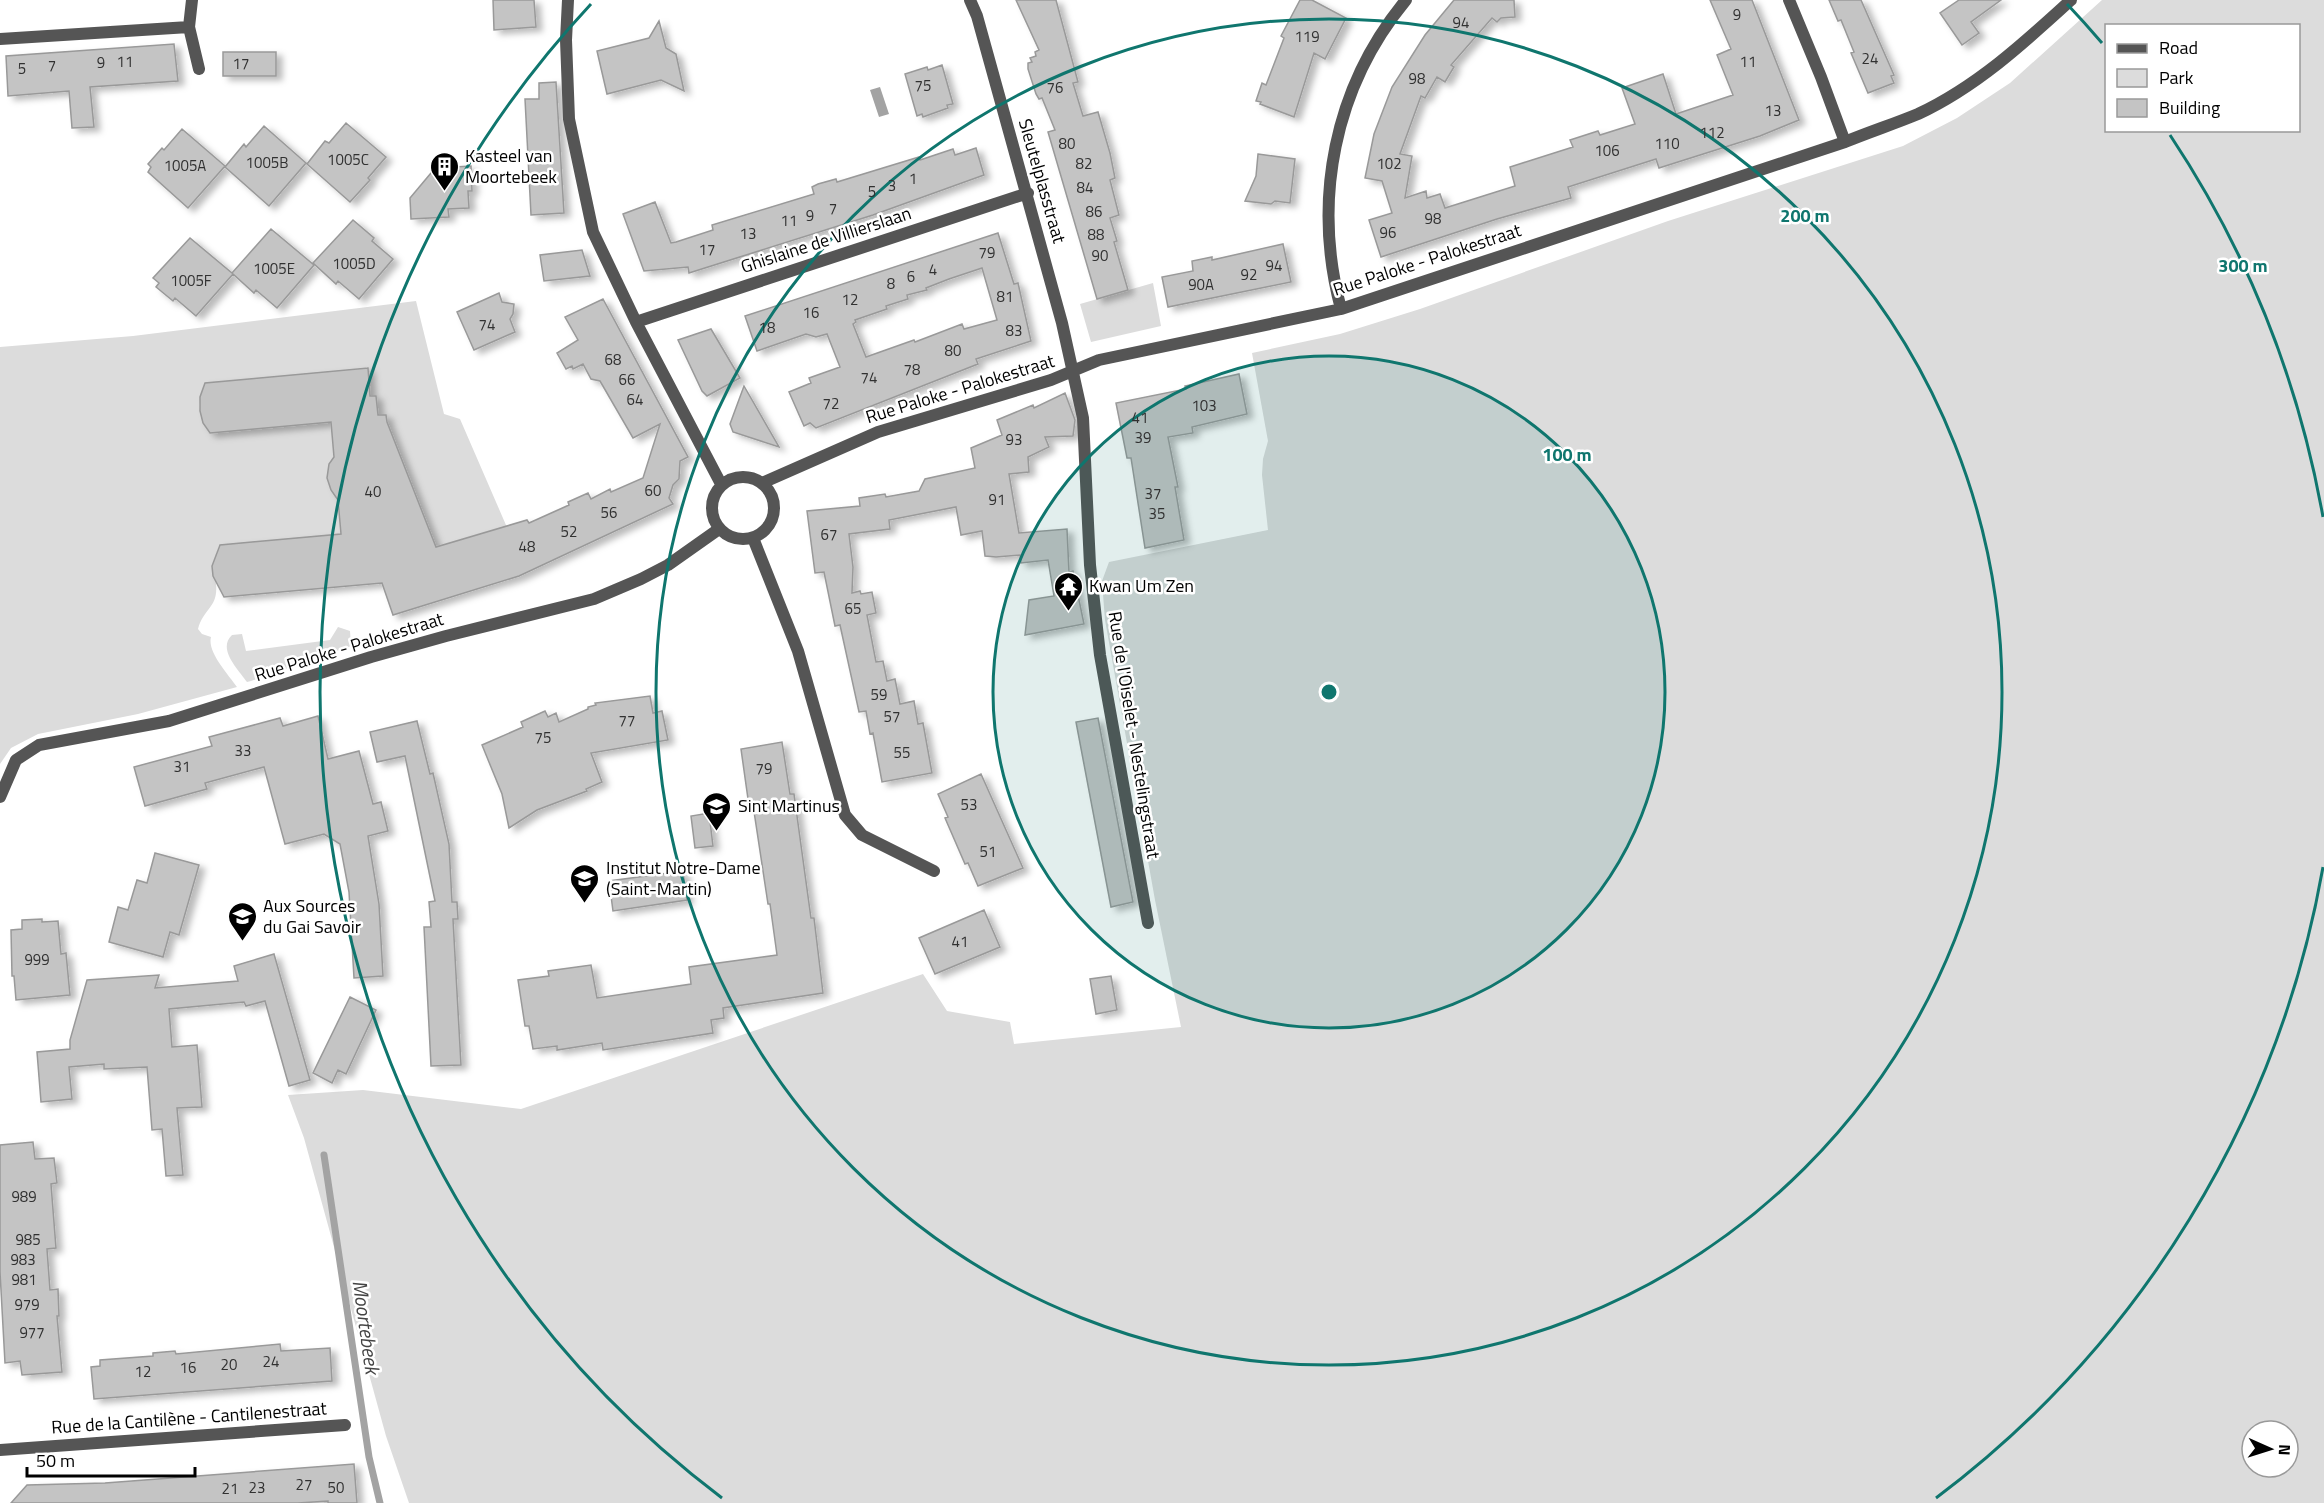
<svg xmlns="http://www.w3.org/2000/svg" width="2324" height="1503" font-family="'Titillium Web',sans-serif">
  <style>
    .green { fill: #dcdcdc; fill-rule: evenodd }
    .water { fill: #a3a3a3 }
    .lines { fill: none; stroke-linecap: round; stroke-linejoin: round }
    .stream { stroke: #a3a3a3; stroke-width: 7 }
    .building { fill: #c4c4c4; stroke: #999; stroke-width: 1.5; fill-rule: evenodd; filter: url(#shadow) }
    .minor { stroke: #555; stroke-width: 12 }
    .ring { fill: none; stroke: #0f766e; stroke-width: 3 }
    .labels { text-anchor: middle; stroke-width: 5; stroke-linejoin: round; paint-order: stroke }
    .number-label { font-size: 15px; fill: #313131 }
    .poi-label { font-size: 18px; fill: #000; stroke: #fff; text-anchor: start }
    .street-label { font-size: 18px; fill: #000; stroke: #fff }
    .water-label { font-size: 20px; font-style: italic; fill: #444; stroke: #fff }
    .centre { fill: #0f766e; stroke: #fff; stroke-width: 3 }
    .ring-label { font-size: 18px; text-anchor: middle; font-weight: bold; fill: #0f766e; stroke: #fff; stroke-width: 5; stroke-linejoin: round; paint-order: stroke }
  </style>
  <defs>
    <filter id="shadow"><feDropShadow dx="6" dy="4" stdDeviation="3" flood-color="#0004"/></filter>
  </defs>
  <rect width="100%" height="100%" fill="#fff"/>
  <!-- green -->
  <path class="green" d="M2102 0H2324V1503H409L386 1436 304 1138 288 1095 363 1090 521 1109 923 974 947 1011 1010 1022 1014 1044 1181 1027 1155 900 1105 620 1102 581 1109 562 1268 530 1262 475 1263 459 1268 441 1252 353 1340 334 1420 309 1668 221 1903 146 1957 118 2010 83ZM2106 26H2298V130H2106ZM2252 1431H2288V1467H2252Z
    M1153 283 1161 326 1091 342 1080 304Z
    M416 301 444 414 460 419 509 532 499 528 412 554 386 415H378L376 396H367L369 389 367 367 364 369 206 383C196 400 198 417 210 433L331 422 334 457 329 464 327 478 331 490 338 499 341 534 219 546 212 566 213 577H215C221 608 204 606 198 629L202 634 211 637C207 652 228 674 237 687L138 714 38 734 11 748 0 764V347L133 336Z
    M338 627 350 631 351 646 251 681 247 682C238 669 217 649 232 635L242 634 246 651 330 640Z"/>
  <!-- water -->
  <path class="water" d="M880 87 889 114 879 117 870 90Z"/>
  <g class="lines">
    <!-- stream -->
    <path class="stream" d="M324 1155 369 1457 380 1503"/>
  </g>
  <!-- building -->
  <path class="building" d="M493 0H534L536 27 494 30Z
    M1016 0H1056L1078 82 1073 83 1083 116 1098 112 1110 153 1115 178 1110 180 1119 215 1110 218 1117 241 1114 242 1128 290 1097 299 1048 132 1055 130 1042 98 1039 99 1036 94 1028 69V63L1032 62 1030 58 1036 56 1035 52 1039 50Z
    M1300 0H1312L1346 18 1325 59 1314 53 1294 117 1260 104 1261 102 1256 101 1262 83 1266 85 1284 38 1281 36Z
    M1454 0H1514L1515 17 1501 18 1497 22 1492 18 1451 65 1454 67 1445 82 1437 77 1425 98 1421 96 1400 154 1412 156 1405 198 1426 191 1427 198 1440 194 1445 208 1515 186 1510 167 1573 147 1570 140 1598 131 1600 135 1635 124 1622 88 1663 74 1676 114 1733 95 1717 55 1731 49 1710 0H1752L1799 120 1760 136 1659 168 1656 159 1568 187 1571 198 1497 219 1381 257 1369 220 1392 213 1382 181 1365 178 1374 134 1392 87 1425 35Z
    M1829 0H1861L1894 75 1891 76 1894 83 1868 93 1851 53 1854 52 1841 20 1838 21Z
    M1959 0H2001L1971 22 1979 33 1962 45 1940 13Z
    M659 21 666 48 676 54 684 91 661 80 607 94 597 51 649 38Z
    M174 44 178 81 90 87 94 127 72 128 69 91 8 96 6 56Z
    M223 52H276V76H223Z
    M942 65 953 104 947 105 948 108 923 117 922 114 917 116 905 74 927 67 928 70Z
    M556 82 564 213 531 215 525 99H539V83Z
    M346 123 386 157 368 178 370 180 350 202 307 164 325 141 329 143Z
    M264 126 306 163 269 206 225 167 244 144 246 147Z
    M182 129 225 166 188 208 148 172 151 167 148 164 162 148 164 150Z
    M976 148 984 175 873 215 689 273 688 267 644 271 623 214 655 202 671 243 676 242 713 230 712 225 814 194 812 187 818 184 836 179 837 182 919 157 920 160 953 149 955 155Z
    M1258 154 1295 159 1290 203 1275 201 1271 204 1245 201 1256 176Z
    M471 166 472 191H468L469 208 448 209 449 217 411 219 410 198 431 173 438 172 437 168Z
    M353 220 374 238 372 241 393 259 359 299 338 281 336 284 313 263Z
    M271 229 314 265 277 308 256 290 254 293 233 274 196 316 175 298 173 301 156 287 159 283 153 278 190 238 232 273Z
    M998 233 1014 284 1018 283 1031 341 976 359 978 364 816 428 810 423 804 426 789 392 811 383 809 378 840 367 827 334 816 337 806 334 757 351 745 316ZM982 268 997 320 964 329 962 324 915 342 914 340 866 357 853 324 856 322 855 320 887 309 886 306 908 299 907 295 927 290 926 288 949 279Z
    M1283 244 1291 282 1168 307 1162 277 1193 271 1192 261 1212 257V260Z
    M582 250 590 276 544 281 540 255Z
    M499 293 502 302 514 304 513 314 510 319 515 332 474 350 457 312Z
    M603 299 688 457 680 461 679 479 673 485 669 498 673 504 519 576 393 615 382 583 224 597 213 576 212 566 220 545 341 534 338 500 331 490 327 478 329 464 334 457 331 422 210 433 203 423 200 411V397L205 383 368 368 370 396H376L378 415H386L387 422 436 547 527 520 529 523 569 505 568 502 588 493 591 499 610 489 611 492 643 478 660 424 633 438 600 381 591 379 583 364 573 369 572 366 566 369 557 353 578 340 565 317Z
    M711 329 740 378 707 396 702 391 678 340Z
    M1239 374 1247 414 1192 427 1193 433 1168 437 1178 487H1175L1184 540 1145 548 1131 458H1127L1116 403 1186 389 1185 386Z
    M744 386 779 447 733 432 730 424Z
    M1065 393 1075 420 1073 436 1045 437 1049 447 1028 457 1029 472 1009 474 1019 533 1067 529 1069 572 1073 571 1084 624 1025 635 1029 600 1054 596 1048 560 1021 563 1020 555 996 557 985 556 982 531 961 535 956 507 889 520 890 529 849 534 853 567 852 593 860 591 861 594 872 592 876 613 867 615 876 662 883 661 887 681 895 679 900 704 914 701 918 724 923 723 932 773 882 782 873 733 870 734 866 711 859 712 840 625 835 626 824 572 815 573 807 511 860 506 859 498 885 494 886 497 919 491 925 479 975 468 971 448 1002 435 997 420 1033 405 1034 408Z
    M650 696 653 713 662 711 668 740 591 753 602 782 586 789 587 791 537 810 509 828 502 794 482 745 523 727 521 722 545 711 548 717 556 713 559 722 588 709V707L596 705 595 703Z
    M318 716 328 759 359 751 373 804 381 802 388 831 368 836 379 904 383 976 354 978 349 892 340 844 324 834 285 844 264 767 205 783 207 789 145 806 134 767 212 746 209 737 280 718 283 726Z
    M1098 718 1133 902 1111 907 1076 722Z
    M417 721 430 774 433 773 449 844 452 902H457L458 919H453L461 1065 431 1066 424 927H431L429 902 435 901 405 756 377 762 370 732Z
    M782 742 790 794H794L811 918H814L823 993 723 1008 724 1018 711 1020 713 1033 603 1050 602 1043 557 1050V1046L533 1049 529 1026H525L518 980 549 976 548 971 591 965 597 998 691 984 689 967 777 955 770 904H768L753 805 749 806 741 749Z
    M981 774 1023 868 978 886 968 863 965 864 945 818 948 817 938 794Z
    M709 813 713 846 695 848 691 816Z
    M155 853 199 865 179 935 170 932 163 957 109 942 118 907 128 910 137 880 147 883Z
    M683 871 687 900 613 911 609 881Z
    M984 910 1000 947 935 974 919 938Z
    M42 919V922L58 921 61 954 66 953 70 995 16 1000 14 976H12L11 930 22 929V920Z
    M274 954 310 1080 289 1086 265 1001 246 1006 244 1002 169 1009 172 1047 197 1045 202 1107 177 1108 183 1175 166 1176 162 1129 152 1130 147 1067 104 1069V1064L69 1067 72 1099 41 1102 37 1052 70 1049V1040L87 980 159 975 155 988 238 981 234 966Z
    M1111 976 1117 1010 1096 1014 1090 979Z
    M350 997 376 1010 346 1074 338 1070 332 1083 313 1073Z
    M33 1142 35 1159 54 1158 57 1183 51 1184 56 1248 47 1249 50 1290 58 1289 59 1316H57L62 1372 22 1375 20 1361 5 1363 0 1272V1145Z
    M280 1344 281 1351 330 1348 332 1381 94 1399 91 1367 100 1366V1360L153 1356V1353L175 1351 176 1354Z
    M354 1464 357 1503H328V1501L298 1503H11L27 1485 105 1483Z"/>
  <g class="lines">
    <!-- minor -->
    <path class="minor" d="M568 0 566 40 569 119 593 232 636 322 721 484
      M970 0 977 16 1062 323 1083 418 1090 565 1100 655 1148 923
      M1789 0 1821 77 1845 142
      M189 27 199 69
      M0 39 189 27 192 0
      M1341 309C1312 200 1334 87 1406 0
      M636 322 1028 193
      M712 508a31 31 0 1 1 62 0a31 31 0 1 1-62 0Z
      M762 483 878 432 1051 380 1099 360 1341 309 1845 142C1869 132 1894 124 1918 114 1976 87 2024 43 2071 0
      M753 538 798 651 845 815 862 835 934 871
      M0 797 16 760 39 745 169 721 371 657 446 636 594 599 641 579 668 565 719 529
      M0 1450 345 1425"/>
  </g>
  <!-- distance rings -->
  <circle cx="1329" cy="692" r="336" fill="#0f766e" fill-opacity=".12"/>
  <g class="ring">
    <circle cx="1329" cy="692" r="336"/>
    <circle cx="1329" cy="692" r="673"/>
    <path d="M2323 867A1009 1009 0 0 1 1936 1498M722 1498A1009 1009 0 0 1 591 4M2067 4A1009 1009 0 0 1 2102 43M2170 135A1009 1009 0 0 1 2323 517"/>
  </g>
  <!-- icons -->
  <defs>
    <symbol id="building-pin" viewBox="-11 -11 22 30"><path d="M0 17L-7.5 6A9.5 9.5 0 1 1 7.5 6Z" fill="#000" stroke="#fff"/><path d="M-4-6H4V6H1V3H-1V6H-4ZM-2.5-4.3h1.7v1.8h-1.7ZM.8-4.3h1.7v1.8H.8ZM-2.5-1h1.7V.8h-1.7ZM.8-1h1.7V.8H.8Z" fill="#fff"/></symbol>
    <symbol id="temple-pin" viewBox="-11 -11 22 30"><path d="M0 17L-7.5 6A9.5 9.5 0 1 1 7.5 6Z" fill="#000" stroke="#fff"/><path d="M0-6L5-2H3V0L6.5 2.5H4V6H1.5V3h-3V6H-4V2.5H-6.5L-3 0V-2H-5Z" fill="#fff"/></symbol>
    <symbol id="school-pin" viewBox="-11 -11 22 30"><path d="M0 17L-7.5 6A9.5 9.5 0 1 1 7.5 6Z" fill="#000" stroke="#fff"/><path d="M0-5L7-2L0 1L-7-2ZM-4 1L0 2.5L4 1V4Q0 6-4 4Z" fill="#fff"/></symbol>
  </defs>
  <g fill-rule="evenodd">
    <use href="#building-pin" x="428" y="150" width="33" height="45"/>
    <use href="#temple-pin" x="1052" y="570" width="33" height="45"/>
    <use href="#school-pin" x="700" y="790" width="33" height="45"/>
    <use href="#school-pin" x="568" y="862" width="33" height="45"/>
    <use href="#school-pin" x="226" y="900" width="33" height="45"/>
  </g>
  <g class="labels">
    <!-- number labels -->
    <g class="number-label">
      <text x="1737" y="20">9</text>
      <text x="1461" y="28">94</text>
      <text x="1307" y="42">119</text>
      <text x="1870" y="64">24</text>
      <text x="125" y="67">11</text>
      <text x="1748" y="67">11</text>
      <text x="101" y="68">9</text>
      <text x="241" y="69">17</text>
      <text x="52" y="71">7</text>
      <text x="22" y="74">5</text>
      <text x="1417" y="84">98</text>
      <text x="923" y="91">75</text>
      <text x="1055" y="93">76</text>
      <text x="1773" y="116">13</text>
      <text x="1712" y="138">112</text>
      <text x="1067" y="149">80</text>
      <text x="1667" y="149">110</text>
      <text x="1607" y="156">106</text>
      <text x="348" y="165">1005C</text>
      <text x="267" y="168">1005B</text>
      <text x="1084" y="169">82</text>
      <text x="1389" y="169">102</text>
      <text x="185" y="171">1005A</text>
      <text x="913" y="184">1</text>
      <text x="892" y="191">3</text>
      <text x="1085" y="193">84</text>
      <text x="872" y="197">5</text>
      <text x="833" y="214">7</text>
      <text x="1094" y="217">86</text>
      <text x="810" y="221">9</text>
      <text x="1433" y="224">98</text>
      <text x="789" y="226">11</text>
      <text x="1388" y="238">96</text>
      <text x="748" y="239">13</text>
      <text x="1096" y="240">88</text>
      <text x="707" y="255">17</text>
      <text x="987" y="258">79</text>
      <text x="1100" y="261">90</text>
      <text x="354" y="269">1005D</text>
      <text x="1274" y="271">94</text>
      <text x="274" y="274">1005E</text>
      <text x="933" y="275">4</text>
      <text x="1249" y="280">92</text>
      <text x="911" y="282">6</text>
      <text x="191" y="286">1005F</text>
      <text x="891" y="289">8</text>
      <text x="1201" y="290">90A</text>
      <text x="1005" y="302">81</text>
      <text x="850" y="305">12</text>
      <text x="811" y="318">16</text>
      <text x="487" y="330">74</text>
      <text x="767" y="333">18</text>
      <text x="1014" y="336">83</text>
      <text x="953" y="356">80</text>
      <text x="613" y="365">68</text>
      <text x="912" y="375">78</text>
      <text x="869" y="383">74</text>
      <text x="627" y="385">66</text>
      <text x="635" y="405">64</text>
      <text x="831" y="409">72</text>
      <text x="1204" y="411">103</text>
      <text x="1140" y="423">41</text>
      <text x="1143" y="443">39</text>
      <text x="1014" y="445">93</text>
      <text x="653" y="496">60</text>
      <text x="373" y="497">40</text>
      <text x="1153" y="499">37</text>
      <text x="997" y="505">91</text>
      <text x="609" y="518">56</text>
      <text x="1157" y="519">35</text>
      <text x="569" y="537">52</text>
      <text x="829" y="540">67</text>
      <text x="527" y="552">48</text>
      <text x="853" y="614">65</text>
      <text x="879" y="700">59</text>
      <text x="892" y="722">57</text>
      <text x="627" y="726">77</text>
      <text x="543" y="743">75</text>
      <text x="243" y="756">33</text>
      <text x="902" y="758">55</text>
      <text x="182" y="772">31</text>
      <text x="764" y="774">79</text>
      <text x="969" y="810">53</text>
      <text x="988" y="857">51</text>
      <text x="960" y="947">41</text>
      <text x="37" y="965">999</text>
      <text x="24" y="1202">989</text>
      <text x="28" y="1245">985</text>
      <text x="23" y="1265">983</text>
      <text x="24" y="1285">981</text>
      <text x="27" y="1310">979</text>
      <text x="32" y="1338">977</text>
      <text x="271" y="1367">24</text>
      <text x="229" y="1370">20</text>
      <text x="188" y="1373">16</text>
      <text x="143" y="1377">12</text>
      <text x="304" y="1490">27</text>
      <text x="257" y="1493">23</text>
      <text x="336" y="1493">50</text>
      <text x="230" y="1494">21</text>
    </g>
    <!-- poi labels -->
    <g class="poi-label">
      <text x="465" y="162">Kasteel van<tspan x="465" dy="21">Moortebeek</tspan></text>
      <text x="1089" y="592">Kwan Um Zen</text>
      <text x="738" y="812">Sint Martinus</text>
      <text x="606" y="874">Institut Notre-Dame<tspan x="606" dy="21">(Saint-Martin)</tspan></text>
      <text x="263" y="912">Aux Sources<tspan x="263" dy="21">du Gai Savoir</tspan></text>
    </g>
    <!-- street labels -->
    <g class="street-label">
      <text transform="translate(1042 181) rotate(74)" y="6">Sleutelplasstraat</text>
      <text transform="translate(826 240) rotate(-18)" y="6">Ghislaine de Villierslaan</text>
      <text transform="translate(1427 260) rotate(-18)" y="6">Rue Paloke - Palokestraat</text>
      <text transform="translate(960 389) rotate(-17)" y="6">Rue Paloke - Palokestraat</text>
      <text transform="translate(349 647) rotate(-17)" y="6">Rue Paloke - Palokestraat</text>
      <text transform="translate(1134 735) rotate(81)" y="6">Rue de l'Oiselet - Nestelingstraat</text>
      <text transform="translate(189 1418) rotate(-4)" y="6">Rue de la Cantilène - Cantilenestraat</text>
    </g>
    <!-- water labels -->
    <g class="water-label">
      <text transform="translate(366 1327) rotate(82)" y="7">Moortebeek</text>
    </g>
  </g>
  <circle cx="1329" cy="692" r="9" class="centre"/>
  <g class="ring-label">
    <text x="1805" y="222">200 m</text>
    <text x="2243" y="272">300 m</text>
    <text x="1567" y="461">100 m</text>
  </g>
  <!-- legend -->
  <rect x="2105" y="24" width="195" height="108" fill="#ffffff" stroke="#999999" stroke-width="1.5"/>
  <rect x="2117" y="44" width="30" height="9" fill="#555555" stroke="#999999" stroke-width="1.5"/>
  <text x="2159" y="54" font-size="18" fill="#000000">Road</text>
  <rect x="2117" y="69" width="30" height="18" fill="#dcdcdc" stroke="#999999" stroke-width="1.5"/>
  <text x="2159" y="84" font-size="18" fill="#000000">Park</text>
  <rect x="2117" y="99" width="30" height="18" fill="#c4c4c4" stroke="#999999" stroke-width="1.5"/>
  <text x="2159" y="114" font-size="18" fill="#000000">Building</text>
  <!-- north arrow -->
  <g transform="translate(2270 1449) rotate(93)"><circle r="28" fill="#ffffff" stroke="#999999" stroke-width="1.5"/>
  <path d="M0-4.5L10 22L0 15L-10 22Z" fill="#000000"/>
  <text y="-9" font-size="16" font-weight="bold" text-anchor="middle" fill="#000000">N</text>
  </g>
  <!-- scale -->
  <path d="M27 1467v9h168v-9" fill="none" stroke="#000000" stroke-width="3"/>
  <text x="36" y="1467" font-size="18" fill="#000000" stroke="#ffffff" stroke-width="4.5" paint-order="stroke">50 m</text>
</svg>
